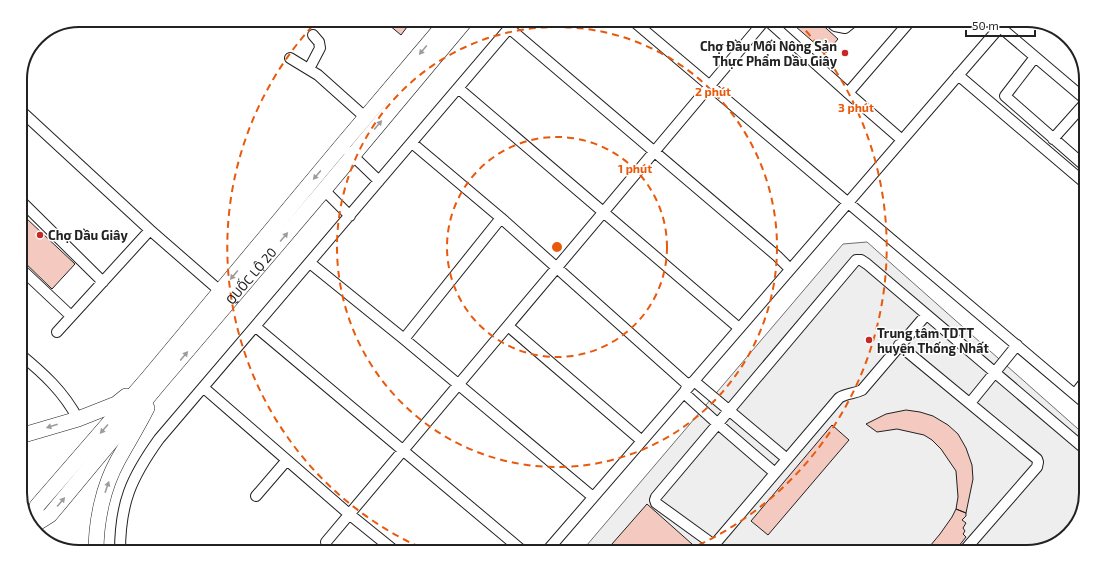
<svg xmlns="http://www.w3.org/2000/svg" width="1106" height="572" font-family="'Exo 2',sans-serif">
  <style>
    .green { fill: #eee; stroke: #6f6f6f }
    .building { fill: #f3c9c0; stroke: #222 }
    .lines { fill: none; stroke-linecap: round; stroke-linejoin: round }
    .minor-casing { stroke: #222; stroke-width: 12 }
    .highway-casing { stroke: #222; stroke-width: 16 }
    .minor { stroke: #fff; stroke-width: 10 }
    .highway { stroke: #fff; stroke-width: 15 }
    .oneway { fill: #9c9c9c }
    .ring { fill: none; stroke: #e8590c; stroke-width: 2; stroke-dasharray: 7 5 }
    .poi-dot { fill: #c62828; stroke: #fff; stroke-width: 1.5 }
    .labels { text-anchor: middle; stroke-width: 3; stroke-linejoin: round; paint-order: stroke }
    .poi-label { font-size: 13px; font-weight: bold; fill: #222; stroke: #fff; text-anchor: start }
    .street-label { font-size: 13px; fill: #222; stroke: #fff }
    .rim { fill: none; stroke: #222; stroke-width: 2 }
    .centre { fill: #e8590c; stroke: #fff; stroke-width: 2 }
    .ring-label { font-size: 12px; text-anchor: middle; font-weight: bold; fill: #e8590c; stroke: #fff; stroke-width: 3; stroke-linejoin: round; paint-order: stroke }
  </style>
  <rect width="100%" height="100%" fill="#fff"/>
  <!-- green -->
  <path class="green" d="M867 242 1086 436V493L1080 519 1057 544 1027 552H581L843 244Z"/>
  <!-- building -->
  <path class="building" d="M383 20H407L410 23 401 35Z
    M788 20H817L838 39 826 53Z
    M26 218 75 264 52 289 20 258V224Z
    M906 410 920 412 933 416 948 425 958 434 966 448 972 465 973 479 966 513 956 509 958 497 956 471 941 449 932 440 924 435 897 429 877 432 866 424 886 414Z
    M832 425 849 440 768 535 751 521Z
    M647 504 701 552H605Z
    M956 509 966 513V516L962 520 966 523 963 528 965 531 963 534 966 537 954 552H925L940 534 952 517Z"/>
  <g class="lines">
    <defs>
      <path id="minor" d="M632 20 1086 404
        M767 20 848 93 902 140
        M828 20 835 26 845 28 855 20
        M1000 27 1086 100
        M509 28 777 256 790 269
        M1035 57 1005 96 1086 167
        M290 58 318 75 365 117
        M309 69 320 48 319 42 313 35
        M958 75 1086 184
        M458 88 739 328
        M848 93 911 20
        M20 110 150 230 220 291
        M1053 139 1086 102
        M412 143 501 218 688 385
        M349 152 379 181
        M324 190 350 216
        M20 200 103 282
        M310 263 404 339 593 497
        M20 268 71 316
        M508 326 642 441
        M256 327 524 552
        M57 332 150 230
        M404 339 501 218
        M899 345 1037 459 1038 462 1037 467 963 552
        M20 354C44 374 63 391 78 419
        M204 388 349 514 396 552
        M1075 394 1086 380
        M970 403 1017 345
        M775 473 718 424 684 393 688 385 694 381 787 459
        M256 496 287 460
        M326 542 765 20
        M714 545 839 398C846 393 854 394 862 390L926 315
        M120 552C120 503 131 478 159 439L516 20
        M546 552 1006 20
        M716 552 714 545 656 503 655 500 656 497 856 260H861L867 264 1086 450"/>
      <g id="highway">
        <path d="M20 436 78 419 116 404 126 396"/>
        <path id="s1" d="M31 527 50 515 158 385 324 190 466 20"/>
        <path d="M31 527 37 506 148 378 342 145 448 20"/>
        <path d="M96 552C96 521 103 487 118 460 128 442 138 426 147 408"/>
      </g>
    </defs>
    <!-- minor casing -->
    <use href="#minor" class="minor-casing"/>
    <!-- highway casing -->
    <use href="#highway" class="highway-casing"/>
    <!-- minor -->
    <use href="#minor" class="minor"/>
    <!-- highway -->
    <use href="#highway" class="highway"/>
  </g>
  <!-- one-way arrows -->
  <defs><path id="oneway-solid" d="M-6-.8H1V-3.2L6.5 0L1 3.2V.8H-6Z"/></defs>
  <g class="oneway">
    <use href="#oneway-solid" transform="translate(423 50) rotate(130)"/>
    <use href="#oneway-solid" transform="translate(378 125) rotate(-50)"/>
    <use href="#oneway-solid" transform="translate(317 175) rotate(130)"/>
    <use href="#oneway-solid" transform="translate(284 237) rotate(-50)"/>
    <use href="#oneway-solid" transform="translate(234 275) rotate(130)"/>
    <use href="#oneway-solid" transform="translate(184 356) rotate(-50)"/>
    <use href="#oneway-solid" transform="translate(52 426) rotate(163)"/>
    <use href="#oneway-solid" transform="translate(104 429) rotate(131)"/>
    <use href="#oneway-solid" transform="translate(107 487) rotate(-71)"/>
    <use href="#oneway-solid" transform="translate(61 502) rotate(-50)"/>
  </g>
  <!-- distance rings -->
  <g class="ring">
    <circle cx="557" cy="247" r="110"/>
    <circle cx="557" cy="247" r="220"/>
    <path d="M431 552A330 330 0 0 1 316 22M798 22A330 330 0 0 1 683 552"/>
  </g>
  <!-- markers -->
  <g class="poi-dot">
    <circle cx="845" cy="53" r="4"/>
    <circle cx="40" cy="235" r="4"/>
    <circle cx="869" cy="340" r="4"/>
  </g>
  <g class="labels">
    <!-- poi labels -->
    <g class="poi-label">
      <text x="837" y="51" text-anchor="end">Chợ Đầu Mối Nông Sản<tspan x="837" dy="15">Thực Phẩm Dầu Giây</tspan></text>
      <text x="48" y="240">Chợ Dầu Giây</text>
      <text x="877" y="338">Trung tâm TDTT<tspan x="877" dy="15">huyện Thống Nhất</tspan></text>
    </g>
    <!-- street labels -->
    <g class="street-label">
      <text dy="5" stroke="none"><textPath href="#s1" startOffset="335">QUỐC LỘ 20</textPath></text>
    </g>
  </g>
  <!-- crop -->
  <path d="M0 0H1106V572H0ZM79 27H1027A52 52 0 0 1 1079 79V493A52 52 0 0 1 1027 545H79A52 52 0 0 1 27 493V79A52 52 0 0 1 79 27Z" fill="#fff" fill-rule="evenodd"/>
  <path class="rim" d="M79 27H1027A52 52 0 0 1 1079 79V493A52 52 0 0 1 1027 545H79A52 52 0 0 1 27 493V79A52 52 0 0 1 79 27Z"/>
  <circle cx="557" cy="247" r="6" class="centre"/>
  <g class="ring-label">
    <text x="713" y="96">2 phút</text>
    <text x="856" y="112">3 phút</text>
    <text x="635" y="173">1 phút</text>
  </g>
  <!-- scale -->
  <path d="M966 30v6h69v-6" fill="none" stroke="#222222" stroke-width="2"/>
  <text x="972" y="30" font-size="12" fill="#222222" stroke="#ffffff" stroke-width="3" paint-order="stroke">50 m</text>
</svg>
